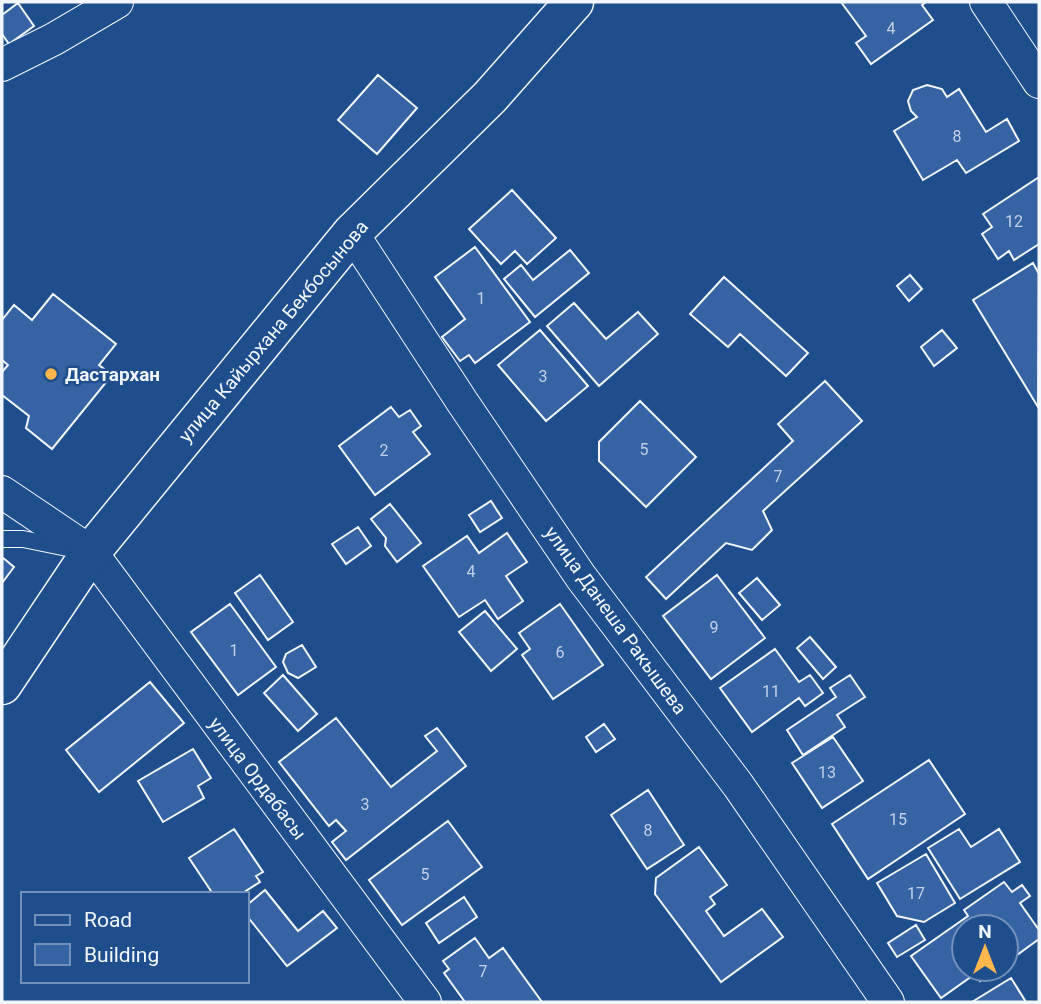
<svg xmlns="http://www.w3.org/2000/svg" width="1041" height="1004" font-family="Roboto,sans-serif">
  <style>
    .building { fill: #3563a3; stroke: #f2f6ff; stroke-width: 2 }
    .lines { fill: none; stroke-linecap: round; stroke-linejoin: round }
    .lane-casing { stroke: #f2f6ff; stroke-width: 18 }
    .street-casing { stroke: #f2f6ff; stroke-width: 34 }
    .secondary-casing { stroke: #f2f6ff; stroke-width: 41 }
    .lane { stroke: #1f4e8c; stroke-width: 16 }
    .street { stroke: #1f4e8c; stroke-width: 32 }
    .secondary { stroke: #1f4e8c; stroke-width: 38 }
    .poi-dot { fill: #ffb74d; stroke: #1f4e8c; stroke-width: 2.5 }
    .labels { text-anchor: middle; stroke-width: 5; stroke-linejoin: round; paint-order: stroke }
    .number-label { font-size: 16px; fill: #c3d1e8 }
    .street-label { font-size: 19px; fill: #f2f6ff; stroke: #1f4e8c }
    .poi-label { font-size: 19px; font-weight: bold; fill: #f2f6ff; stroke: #1f4e8c; text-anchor: start }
  </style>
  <rect width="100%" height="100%" fill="#1f4e8c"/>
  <!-- building -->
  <path class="building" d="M841 2H926L922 5 933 20 871 64 856 43 866 36Z
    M18 3 34 26 9 44 2 34V15Z
    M378 75 417 108 377 154 338 120Z
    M927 85 942 89 947 97 959 89 986 132 1007 119 1019 141 966 173 957 160 923 180 894 131 917 117 911 111 908 101 913 90Z
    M1039 177V244L1014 260 1009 251 998 259 982 234 992 227 983 214Z
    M512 190 556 238 527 264 515 251 501 264 469 229Z
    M475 247 530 322 475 363 469 355 460 361 442 337 465 319 435 277Z
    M570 250 589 273 535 317 504 279 521 265 533 280Z
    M1033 263 1039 274 1038 407 973 300Z
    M910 275 922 289 909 301 897 286Z
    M724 277 808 353 786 376 740 334 728 347 690 314Z
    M53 294 116 344 99 365 112 375 52 449 26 428 29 416 2 395V372L8 365 2 360V320L14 305 32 320Z
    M574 303 606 339 638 312 658 334 599 386 547 326Z
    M540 330 588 386 546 421 498 365Z
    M942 330 957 348 934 366 921 347Z
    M825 381 862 421 763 511 772 530 752 550 726 543 666 599 646 577 793 441 778 424Z
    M640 401 696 457 646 507 599 461V442Z
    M391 407 399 417 410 410 421 426 413 432 430 454 375 495 339 446Z
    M491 501 502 518 480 532 469 515Z
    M390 504 421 543 397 562 385 546 386 538 371 519Z
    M358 527 371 546 346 564 332 544Z
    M507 533 527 562 506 576 523 601 498 619 485 600 459 617 423 566 467 536 479 553Z
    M2 557 14 567 2 583Z
    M260 575 293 622 268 640 235 593Z
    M717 575 765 638 711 679 663 616Z
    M757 578 780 605 762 620 739 593Z
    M230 604 276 667 238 695 191 632Z
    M560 604 603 665 553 699 522 655 530 649 519 633Z
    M485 611 517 649 491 671 459 632Z
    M810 637 836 667 823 679 797 648Z
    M302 645 316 667 298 678 288 673 283 662 286 654Z
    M775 649 799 682 810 675 823 693 805 706 799 698 752 732 720 688Z
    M283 675 317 714 298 731 264 693Z
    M850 675 865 697 837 715 845 727 803 755 787 730 836 697 830 688Z
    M150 682 184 723 99 792 66 750Z
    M336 718 391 787 437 751 425 736 437 728 466 766 346 860 332 842 346 831 336 820 329 826 279 762Z
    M604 724 615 739 596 752 586 737Z
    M833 737 863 781 822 808 792 763Z
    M193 749 211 778 198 786 204 798 163 822 138 781Z
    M929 760 965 814 868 879 832 824Z
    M648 790 684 845 647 869 611 815Z
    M448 821 482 867 402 925 369 880Z
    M234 829 263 872 256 876 260 882 241 894H213L189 858Z
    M959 829 971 847 999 829 1020 862 960 899 928 848Z
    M699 847 727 885 710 897 715 904 706 911 724 936 762 909 783 937 721 982 655 894 656 878Z
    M926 854 955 903 924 922 897 916 877 883Z
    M1004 882 1012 892 1022 885 1030 896 1020 903 1039 930V939L1006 963V927H964V969H997L980 981 975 974 941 998 911 956 968 916 964 910Z
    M265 890 298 931 323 911 337 928 287 966 247 916V905Z
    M464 897 477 917 439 943 426 923Z
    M916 925 925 940 897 957 888 943Z
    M475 938 489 958 503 948 542 1002H465L444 973 449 969 443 961Z
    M1011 978 1026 1002H972Z"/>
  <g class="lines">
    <defs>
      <path id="lane" d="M2 539H23L72 549"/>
      <path id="street" d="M986 2 1039 82
        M2 65 54 39 117 2
        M352 233 463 403 581 577 738 785 888 1002
        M2 492 91 552 425 1002"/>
      <path id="secondary" d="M2 685 91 552 352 233 490 97 574 2"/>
    </defs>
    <!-- lane casing -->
    <use href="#lane" class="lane-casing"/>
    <!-- street casing -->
    <use href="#street" class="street-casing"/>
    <!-- secondary casing -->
    <use href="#secondary" class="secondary-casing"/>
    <!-- lane -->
    <use href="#lane" class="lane"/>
    <!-- street -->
    <use href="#street" class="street"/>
    <!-- secondary -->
    <use href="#secondary" class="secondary"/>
  </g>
  <!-- markers -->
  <circle class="poi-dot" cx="51" cy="374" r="7"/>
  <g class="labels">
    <!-- number labels -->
    <g class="number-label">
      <text x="891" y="34">4</text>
      <text x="957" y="142">8</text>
      <text x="1014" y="227">12</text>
      <text x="481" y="304">1</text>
      <text x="543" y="382">3</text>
      <text x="644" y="455">5</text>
      <text x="384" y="456">2</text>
      <text x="778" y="482">7</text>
      <text x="471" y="577">4</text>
      <text x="714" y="633">9</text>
      <text x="234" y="656">1</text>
      <text x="560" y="658">6</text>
      <text x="771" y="697">11</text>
      <text x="827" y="778">13</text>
      <text x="365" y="810">3</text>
      <text x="898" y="825">15</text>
      <text x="648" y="836">8</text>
      <text x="425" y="880">5</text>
      <text x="916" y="899">17</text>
      <text x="483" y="977">7</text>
    </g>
    <!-- street labels -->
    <g class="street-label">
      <text transform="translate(273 331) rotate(-50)" y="7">улица Кайырхана Бекбосынова</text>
      <text transform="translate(616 620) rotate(54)" y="7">улица Данеша Ракышева</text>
      <text transform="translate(258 778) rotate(53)" y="7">улица Ордабасы</text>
    </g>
    <!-- poi labels -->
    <g class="poi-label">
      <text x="65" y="381">Дастархан</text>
    </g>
  </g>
  <!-- border -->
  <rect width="1041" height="1004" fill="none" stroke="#f2f6ff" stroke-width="7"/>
  <!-- legend -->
  <rect x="21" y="892" width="228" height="91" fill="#1f4e8c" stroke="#7391ba" stroke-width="2"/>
  <rect x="35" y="915" width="35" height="10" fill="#1f4e8c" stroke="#7391ba" stroke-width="2"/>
  <text x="84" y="927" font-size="21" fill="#f2f6ff">Road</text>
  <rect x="35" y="944" width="35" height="21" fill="#3563a3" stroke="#7391ba" stroke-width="2"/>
  <text x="84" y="962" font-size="21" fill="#f2f6ff">Building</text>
  <!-- north arrow -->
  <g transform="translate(985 948)"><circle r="33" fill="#1f4e8c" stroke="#7391ba" stroke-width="2"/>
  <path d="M0-5L12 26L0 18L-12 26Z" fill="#ffb74d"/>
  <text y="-10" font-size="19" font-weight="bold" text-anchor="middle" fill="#f2f6ff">N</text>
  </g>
</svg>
